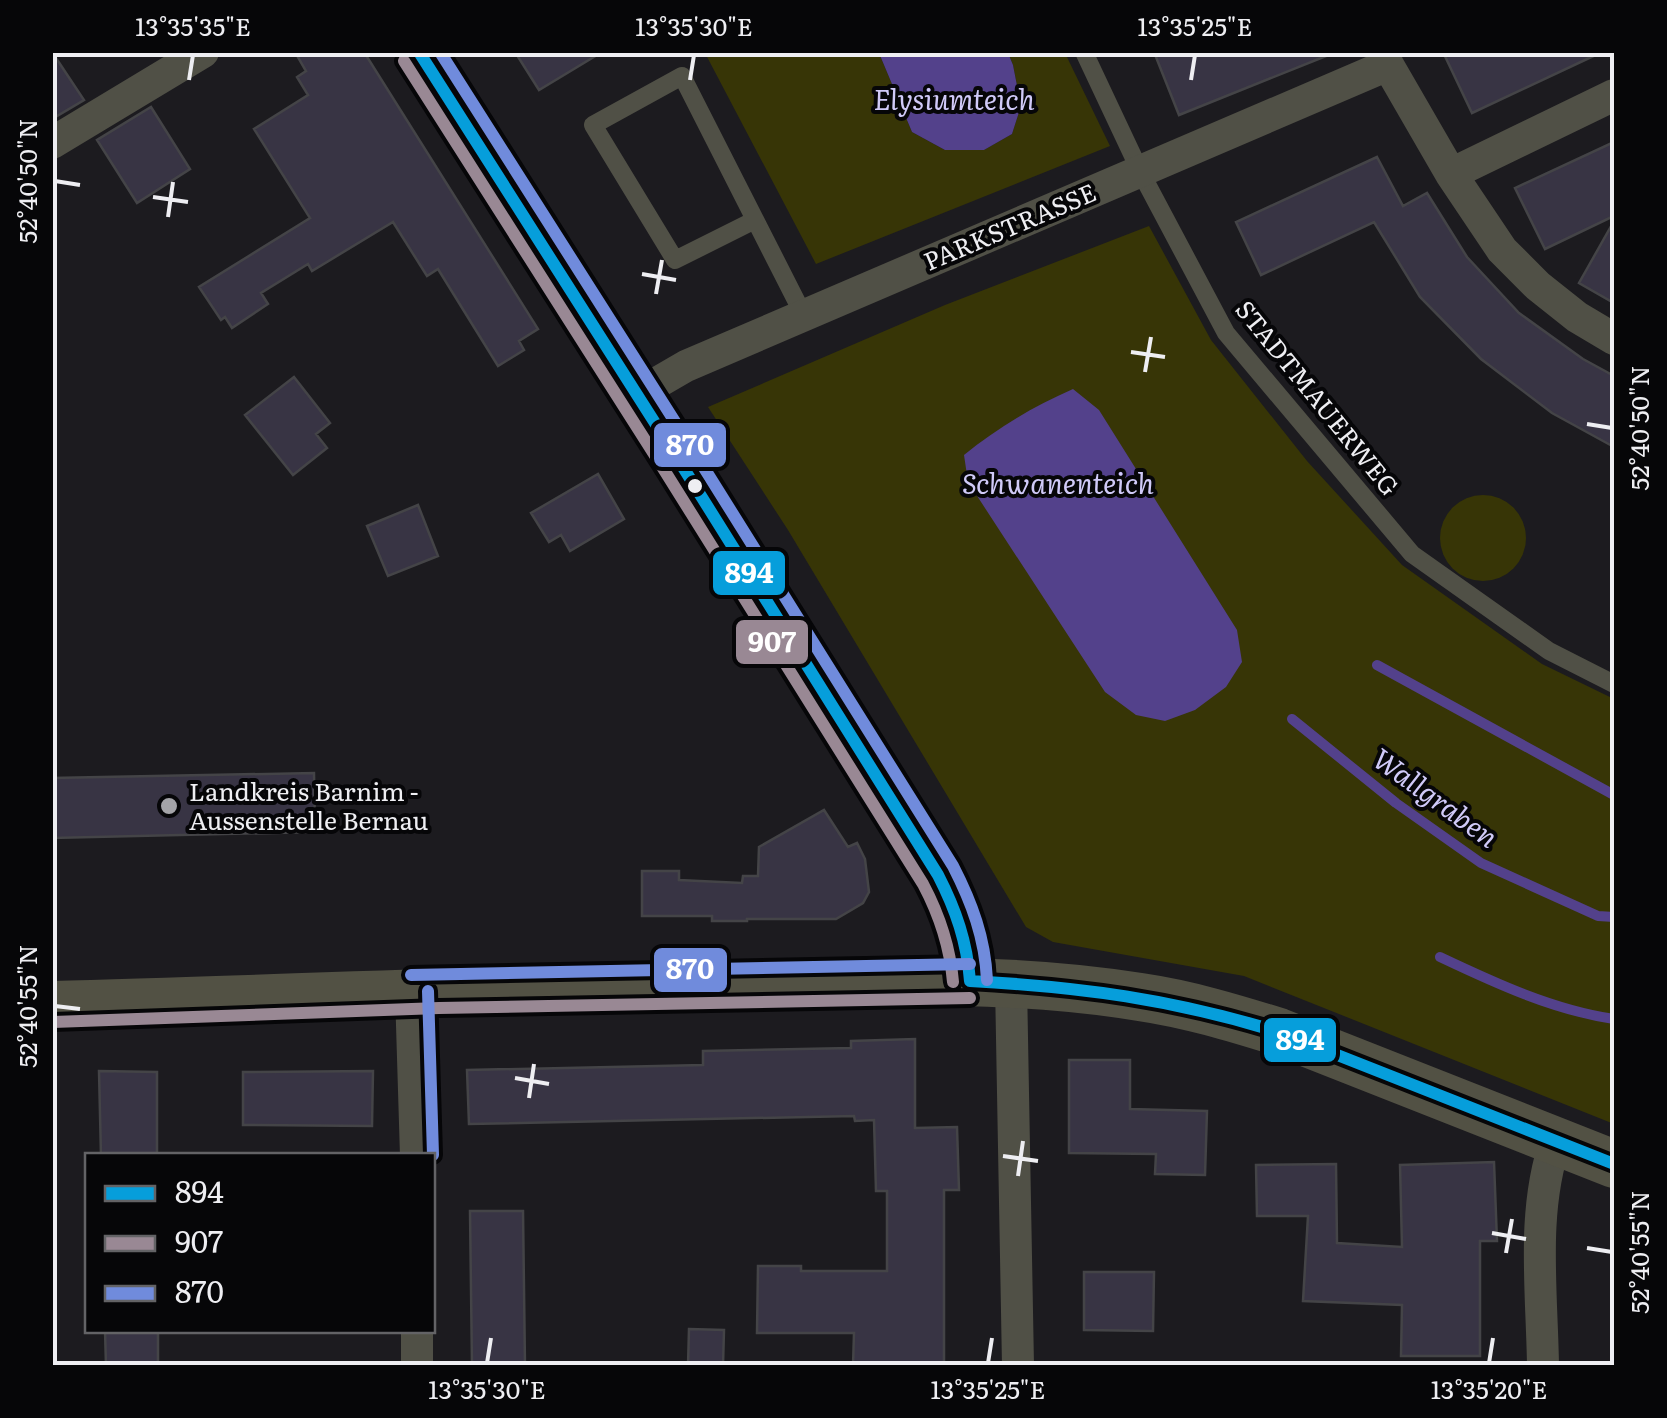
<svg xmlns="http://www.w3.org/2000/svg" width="1667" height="1418" font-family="Literata,serif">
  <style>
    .green { fill: #373506 }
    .water { fill: #53418b }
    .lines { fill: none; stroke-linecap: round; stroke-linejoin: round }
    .stream { stroke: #53418b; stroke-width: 10 }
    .building { fill: #383444; stroke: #444447; stroke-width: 2.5 }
    .service { stroke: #505046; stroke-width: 18 }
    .minor { stroke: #505046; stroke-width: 32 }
    .secondary { stroke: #525144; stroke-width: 48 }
    .bus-1-casing { stroke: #060608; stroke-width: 20 }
    .bus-2-casing { stroke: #060608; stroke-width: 20 }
    .bus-3-casing { stroke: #060608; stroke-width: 20 }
    .bus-1 { stroke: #069edb; stroke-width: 12 }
    .bus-2 { stroke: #998894; stroke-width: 12 }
    .bus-3 { stroke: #708bdc; stroke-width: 12 }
    .ticks { fill: none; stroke: #eeeef2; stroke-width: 4 }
    .bus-dot { fill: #eeeef2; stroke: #060608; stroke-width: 4 }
    .poi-dot { fill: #a4a4a8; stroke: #060608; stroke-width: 4 }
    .labels { text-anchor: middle; stroke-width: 8; stroke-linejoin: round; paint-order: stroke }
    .street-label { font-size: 25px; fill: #eeeef2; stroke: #060608 }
    .poi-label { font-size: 25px; fill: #eeeef2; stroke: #060608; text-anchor: start }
    .water-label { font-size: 28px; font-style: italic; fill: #d0caf8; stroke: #060608 }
    .line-badge { stroke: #060608; stroke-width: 4 }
    .badge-label { font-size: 28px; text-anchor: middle; font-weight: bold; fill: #fff }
    .neatline { fill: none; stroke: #eeeef2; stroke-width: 4 }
    .ticks-label { font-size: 25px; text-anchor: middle; fill: #eeeef2 }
  </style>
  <rect width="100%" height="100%" fill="#1c1b1f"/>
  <!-- green -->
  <path class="green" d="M705 53H879L912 132 945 150H984L1012 134 1021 106 1013 65 1008 53H1065L1110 146 816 264Z
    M1149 226 1211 340 1307 461 1402 565 1542 664 1614 699V1124L1244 976 1053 942 1026 927 788 530 708 407 945 305Z
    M1440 538a43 43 0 1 1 86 0a43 43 0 1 1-86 0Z"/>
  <!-- water -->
  <path class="water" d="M879 53H1008L1013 65 1021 106 1012 134 984 150H945L912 132Z
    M1073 389 1099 410 1237 630 1242 662 1226 687 1195 710 1165 721 1136 715 1105 692 968 482 964 455C997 428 1034 406 1073 389Z"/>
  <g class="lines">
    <!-- stream -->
    <path class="stream" d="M1377 665 1614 795
      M1292 719 1396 803 1481 863 1598 916 1614 917
      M1440 957C1495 983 1553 1010 1614 1019"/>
  </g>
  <!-- building -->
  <path class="building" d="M52 52 84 100 52 119Z
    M295 52H364L538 329 519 341 524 350 498 366 438 269 427 276 393 222 312 271 308 264 261 293 268 304 232 328 225 317 221 320 199 287 310 218 254 129 308 95 297 77 306 71Z
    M515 52H602L539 90Z
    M1154 52H1330L1331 54 1179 115Z
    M1443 52H1602L1472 113Z
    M151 107 190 169 137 203 97 140Z
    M1614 142V216L1545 249 1515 188Z
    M1377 157 1403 206 1427 193 1467 257 1519 313 1583 359 1614 376V447L1552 413 1481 359 1420 297 1374 222 1261 275 1236 222Z
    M1614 221V303L1579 283Z
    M294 377 330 423 316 434 327 448 293 475 245 415Z
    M598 474 624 519 570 551 561 535 549 542 531 513Z
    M418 505 438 556 388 576 367 526Z
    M314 773 315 832 52 838V778Z
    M824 810 848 847 857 843 865 859 869 892 863 903 836 919H747V921H712V916H642V871H679V880L742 883 743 876H758L759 847Z
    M915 1039V1128L957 1127 959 1190H944V1366H853L854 1333H757L758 1266H801V1271H887V1191H876L874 1120 855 1121 854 1116 469 1124 467 1070 703 1065V1051L851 1048V1041Z
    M1069 1060H1130V1109L1207 1111 1205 1175 1155 1174 1156 1154 1069 1153Z
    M99 1071 157 1072V1156H101Z
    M373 1071 372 1126 243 1125V1072Z
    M1494 1162 1497 1241H1480V1356H1401L1402 1305 1303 1301 1308 1216H1257L1256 1165 1336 1164 1337 1243 1402 1247 1400 1165Z
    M470 1211H523L525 1366H472Z
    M1084 1272H1154L1153 1331 1084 1330Z
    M689 1329 724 1330 723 1366H688Z
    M105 1330H158V1366H106Z"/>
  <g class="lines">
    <!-- service -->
    <path class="service" d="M1084 52 1140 171 1226 333 1412 554 1549 651 1614 684
      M755 220 675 260 593 125 682 76 804 316"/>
    <!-- minor -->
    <path class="minor" d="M1383 52 1388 65 1451 174 1502 250 1538 286 1577 317 1614 339
      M52 143 203 52
      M1451 174 1614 95
      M636 395 686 366 1388 65
      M1011 983 1018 1366
      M411 992 416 1156
      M417 1330V1366
      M1543 1366C1542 1291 1531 1211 1556 1140"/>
    <!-- secondary -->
    <path class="secondary" d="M419 52 676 456 938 875C959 915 968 935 970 981
      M52 1005C267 999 481 990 695 986 843 983 993 973 1140 997 1188 1004 1234 1018 1279 1032L1614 1164"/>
    <defs>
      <path id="bus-1" d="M419 52 676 456 938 875C956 910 967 942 970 981
        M970 981C1081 987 1172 999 1279 1032L1614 1164"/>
      <path id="bus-2" d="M404 61 661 465 923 884C940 916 950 946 953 982
        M53 1022 439 1008 970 998"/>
      <path id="bus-3" d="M440 52 691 447 953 866C972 903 985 938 987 980
        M411 975 970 964
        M428 991 433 1155"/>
    </defs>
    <!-- bus-1 casing -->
    <use href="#bus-1" class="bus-1-casing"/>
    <!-- bus-2 casing -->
    <use href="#bus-2" class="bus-2-casing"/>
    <!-- bus-3 casing -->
    <use href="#bus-3" class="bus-3-casing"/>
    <!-- bus-1 -->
    <use href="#bus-1" class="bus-1"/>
    <!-- bus-2 -->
    <use href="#bus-2" class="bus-2"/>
    <!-- bus-3 -->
    <use href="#bus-3" class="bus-3"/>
  </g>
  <!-- ticks -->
  <path class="ticks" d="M189 80 193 55M690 80 694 55M1191 80 1195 55M55 181 80 185M153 197 188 202M168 217 173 182M642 274 676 280M656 294 662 260M1131 352 1165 357M1145 372 1151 337M1587 424 1612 428M55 1006 80 1009M515 1078 549 1084M529 1098 534 1064M1003 1156 1038 1161M1018 1176 1023 1141M1492 1233 1526 1239M1587 1248 1612 1252M1506 1253 1512 1219M487 1363 491 1338M988 1363 992 1338M1489 1363 1493 1338"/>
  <!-- markers -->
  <circle class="bus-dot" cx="695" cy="486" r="9"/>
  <circle class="poi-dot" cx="169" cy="806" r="10"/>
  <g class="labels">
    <!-- street labels -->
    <g class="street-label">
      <text transform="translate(1010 227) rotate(-23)" y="9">PARKSTRASSE</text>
      <text transform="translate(1317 398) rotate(51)" y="9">STADTMAUERWEG</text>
    </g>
    <!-- poi labels -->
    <g class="poi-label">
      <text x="189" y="801">Landkreis Barnim -<tspan x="189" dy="29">Aussenstelle Bernau</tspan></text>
    </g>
    <!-- water labels -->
    <g class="water-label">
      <text x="954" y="110">Elysiumteich</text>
      <text x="1058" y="494">Schwanenteich</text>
      <text transform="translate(1435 798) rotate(36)" y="10">Wallgraben</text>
    </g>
  </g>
  <g class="line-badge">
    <rect x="652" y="421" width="76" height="48" rx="10" fill="#708bdc"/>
    <rect x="711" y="549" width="76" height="48" rx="10" fill="#069edb"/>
    <rect x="734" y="618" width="76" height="48" rx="10" fill="#998894"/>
    <rect x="652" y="946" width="77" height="48" rx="10" fill="#708bdc"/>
    <rect x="1262" y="1016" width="76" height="48" rx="10" fill="#069edb"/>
  </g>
  <g class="badge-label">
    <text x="690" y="455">870</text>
    <text x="749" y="583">894</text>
    <text x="772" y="652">907</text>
    <text x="690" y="979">870</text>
    <text x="1300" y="1050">894</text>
  </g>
  <!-- border -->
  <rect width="1667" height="1418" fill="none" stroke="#060608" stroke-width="110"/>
  <!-- legend -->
  <rect x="85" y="1153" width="350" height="180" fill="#060608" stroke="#636366" stroke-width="2.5"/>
  <rect x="105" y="1186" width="50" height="15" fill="#069edb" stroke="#636366" stroke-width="2.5"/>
  <text x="175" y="1203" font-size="30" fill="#eeeef2">894</text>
  <rect x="105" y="1236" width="50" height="15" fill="#998894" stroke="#636366" stroke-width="2.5"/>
  <text x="175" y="1253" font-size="30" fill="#eeeef2">907</text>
  <rect x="105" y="1286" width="50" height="15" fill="#708bdc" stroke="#636366" stroke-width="2.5"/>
  <text x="175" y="1303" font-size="30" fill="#eeeef2">870</text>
  <rect x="55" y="55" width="1557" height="1308" class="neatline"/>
  <g class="ticks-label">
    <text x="193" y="36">13°35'35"E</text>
    <text x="694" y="36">13°35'30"E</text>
    <text x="1195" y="36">13°35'25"E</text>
    <text transform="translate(28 181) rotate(-90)" y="9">52°40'50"N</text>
    <text transform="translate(1640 428) rotate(-90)" y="9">52°40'50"N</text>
    <text transform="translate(28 1006) rotate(-90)" y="9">52°40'55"N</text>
    <text transform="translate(1640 1252) rotate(-90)" y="9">52°40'55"N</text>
    <text x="487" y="1399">13°35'30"E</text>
    <text x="988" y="1399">13°35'25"E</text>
    <text x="1489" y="1399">13°35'20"E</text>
  </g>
</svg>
